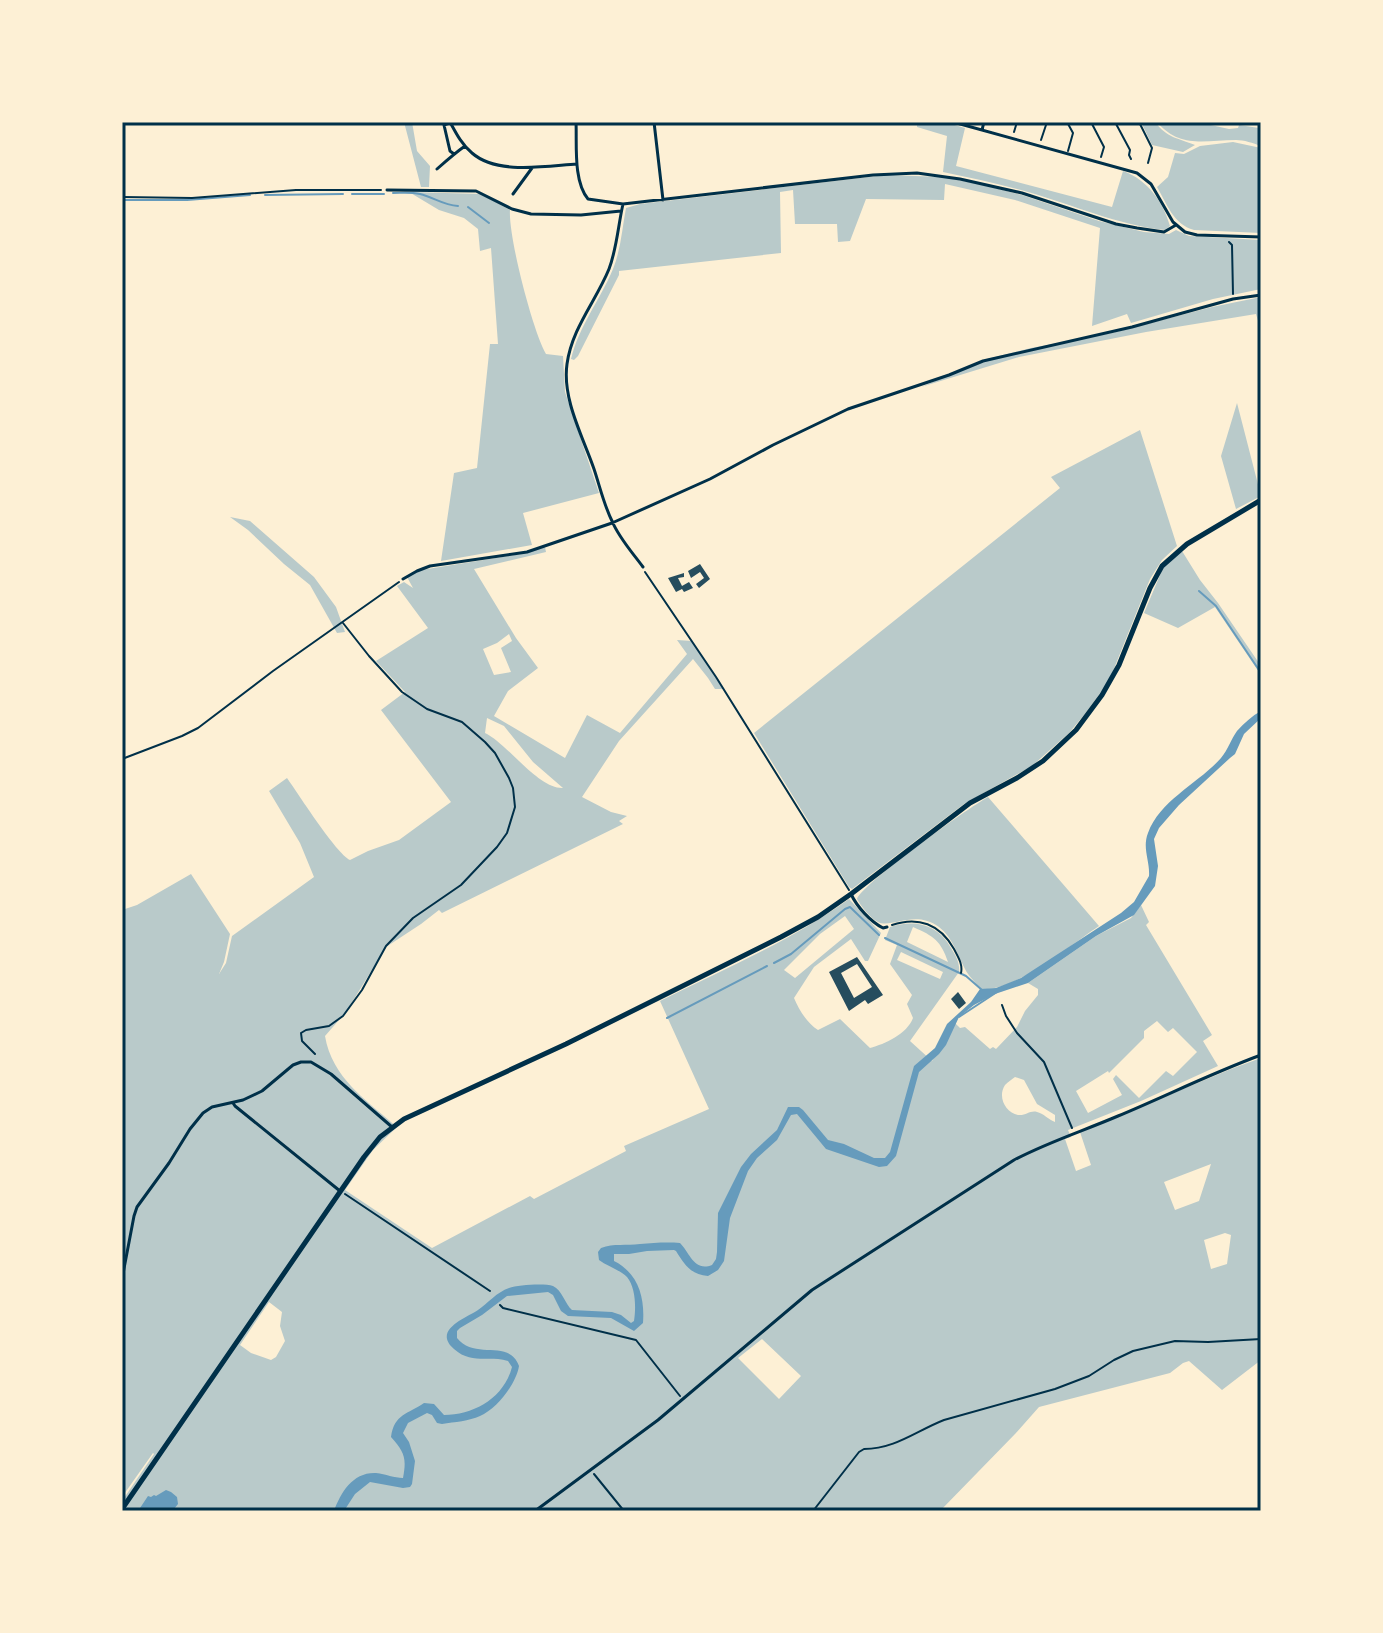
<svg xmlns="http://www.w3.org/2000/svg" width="1383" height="1633" font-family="Quicksand,sans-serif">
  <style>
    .green { fill: #b9caca; fill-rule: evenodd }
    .water { fill: #669bbc }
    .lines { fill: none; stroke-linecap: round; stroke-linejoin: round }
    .stream { stroke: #669bbc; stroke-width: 2 }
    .building { fill: #264d5e; fill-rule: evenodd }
    .path { stroke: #003049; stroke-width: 2 }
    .minor { stroke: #003049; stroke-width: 3 }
    .secondary { stroke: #003049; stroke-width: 5 }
    .neatline { fill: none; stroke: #003049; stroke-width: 3 }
  </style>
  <rect width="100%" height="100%" fill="#fdf0d5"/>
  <!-- green -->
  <path class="green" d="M404 122H412L417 151 430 166 429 187H421Z
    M917 122H944L965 128 956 166 1112 207 1123 171C1148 180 1163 202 1170 226L1165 230C1117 225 1074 205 1028 192 1000 184 971 178 943 172L947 136 917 127Z
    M1141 122H1155C1167 138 1178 138 1195 145L1183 152 1152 145Z
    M1157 122H1197L1229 129 1238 128 1239 125 1259 128 1261 126V146C1253 143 1244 140 1236 140 1205 140 1180 149 1157 122Z
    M1233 142 1261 148V233L1194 230C1173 224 1167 204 1157 187L1168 177 1175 153 1184 154 1200 146Z
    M886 175 944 177 983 185 1022 195 1099 221 1144 232 1169 234 1176 230 1189 236 1261 240V289L1213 299 1131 323 1127 314 1092 326 1100 228 1015 200 945 184 944 200 866 199 850 241 838 242 837 224H795L793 190 780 192 781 253 619 271V275L578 356 574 360 571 359C579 326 600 300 613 269 621 249 622 229 626 208L640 204Z
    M409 192 481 194 510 210C508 236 533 332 546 354L563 356 565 392 599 493 523 513 532 545 441 561 454 473 477 468 490 344H498L491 248 480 251 478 229 464 218 439 210Z
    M1261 297V331L1256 314 1146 332 1019 357 921 387 987 359 1031 348 1112 333 1212 307Z
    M1237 403 1261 496 1236 509 1221 456Z
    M1140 430 1177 546 1162 560 1150 579 1109 681 1084 715 1069 733 1032 766 964 804 852 889 849 887 754 733 1060 488 1051 477Z
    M230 517 250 521 314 577 336 607 345 632 337 633 310 585 284 564 248 530Z
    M545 547 546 552 474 569 516 638 538 668 508 691 494 716 565 758 587 715 620 733 687 654 677 640 692 641 723 689H715L708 678 693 659 619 741 582 797 611 812 627 816 619 821 623 824 442 913 439 910 421 924 386 947 346 1012 325 1036C332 1078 367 1101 397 1127L373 1150 345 1190 432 1248 530 1196 534 1199 626 1151 624 1146 709 1109 660 1001C724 969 791 941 849 899L881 933 868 961H865L851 939 814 967 794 998C799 1010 807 1023 818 1030L840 1019 870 1048C885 1044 907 1034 913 1018L907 1004 912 995 890 964 897 945 885 940 890 927C914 919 938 924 951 948 956 956 960 963 959 972L910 1041 932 1061 951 1033 955 1023 960 1028 965 1027 990 1049 993 1047 996 1049 1017 1027 1025 1011 1038 995V989L1028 983 1096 936 1131 918 1141 905 1149 922 1146 925 1212 1035 1203 1041 1218 1066 1141 1101 1068 1130 1071 1137 1065 1139 1076 1171 1091 1165 1080 1132 1231 1069 1261 1058V1360L1222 1390 1189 1361 1183 1363 1170 1373 1039 1407 1015 1434 940 1511H122V1501L154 1454 153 1453 122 1497V910L137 905 191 874 230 934 224 962 219 974 226 963 232 936 314 877 300 843 269 791 287 778C299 795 336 853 350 860L368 851 399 840 451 802 381 710 405 692 376 661 428 628 397 586 404 582 413 588 407 577 421 570 521 554ZM509 634 512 641 501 648 511 672 494 675 483 649 497 643ZM487 718 504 726 533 762 563 788C538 789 508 744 485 733ZM845 916 854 929 795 978 784 970 820 934ZM913 927C934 936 941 941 948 962L907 942ZM901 952 943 972 940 979 897 960ZM1157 1021 1168 1032 1173 1028 1197 1052 1173 1076 1166 1071 1139 1098 1116 1075 1113 1079 1122 1095 1088 1113 1076 1091 1108 1071 1109 1073 1144 1038V1031ZM1015 1077 1024 1080 1037 1104 1055 1115V1122C1049 1120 1043 1113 1037 1112 1030 1110 1026 1116 1018 1115 1006 1113 997 1097 1005 1085 1008 1082 1012 1079 1015 1077ZM1211 1164 1199 1201 1175 1210 1164 1182ZM1225 1233 1231 1235 1227 1264 1211 1269 1204 1240ZM269 1302 282 1312 280 1326 285 1341 276 1357 271 1360 251 1353 240 1345ZM762 1339 801 1376 779 1399 738 1358Z
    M1182 551 1200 580 1218 603 1261 666V675L1215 607 1178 628 1144 613 1163 568Z
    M988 797 1099 926C1070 945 1016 992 980 989 976 982 968 976 965 969 957 954 953 938 939 927 915 909 891 929 878 922 870 918 861 906 857 899 863 883 968 808 988 797Z"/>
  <!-- water -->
  <path class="water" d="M1261 711V718L1244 734 1235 754 1230 758 1179 805 1159 828 1154 839 1158 866 1155 886 1134 915 1096 936 1028 983 995 994 974 1005 959 1017 946 1045 939 1054 919 1072 896 1156 887 1166 879 1167 826 1149 797 1114 791 1115 777 1140 757 1158 748 1171 730 1218 724 1261 718 1270 708 1276C691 1275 684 1264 676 1251L674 1250 647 1251 629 1254H614V1261C638 1273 645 1297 643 1323L634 1331 611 1318 568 1316 561 1311 553 1295 548 1292 507 1296 482 1315 460 1328 457 1331V1338C475 1361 509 1338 519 1366 516 1384 497 1409 480 1416 469 1421 455 1422 442 1424L437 1423 432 1415 427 1413 408 1423 403 1433 409 1442 415 1461 412 1484 410 1487 403 1488 370 1482 355 1494 344 1511H334C341 1492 353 1472 376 1473 386 1474 394 1478 403 1478 407 1457 404 1452 391 1437 394 1414 408 1414 424 1403L434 1404 444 1415C474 1415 504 1398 512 1367L508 1361C488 1355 472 1365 454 1349 432 1330 466 1318 478 1310 488 1303 497 1292 509 1288 518 1285 544 1283 553 1286 562 1290 565 1304 572 1310L612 1312 621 1315 631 1323 634 1321C636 1308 636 1288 627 1277 620 1270 607 1266 599 1260L598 1252 601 1248C614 1243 626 1246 640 1244 653 1243 666 1242 680 1243 690 1253 694 1272 712 1265L716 1259 717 1252 718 1213 741 1167 751 1154 777 1130 788 1107H799L803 1110 828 1140 844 1144 874 1158H885L890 1152 914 1066 935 1048 947 1024 971 1002 980 989 996 988 1021 978 1121 913 1134 902 1149 876C1150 861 1142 848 1148 833 1160 800 1199 783 1221 758 1228 750 1231 739 1237 731 1244 723 1252 716 1261 711Z
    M166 1490 171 1492 177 1497 178 1504 174 1509 176 1511H138L148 1496 151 1497 154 1495 156 1496Z"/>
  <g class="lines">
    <!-- stream -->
    <path class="stream" d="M737 122H738
      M393 193C402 193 411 192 420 194 433 197 443 205 458 206
      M352 194H384
      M265 195 343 194
      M122 200H187L250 195
      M468 207 489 223
      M1199 591 1216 606 1261 673
      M885 938 966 976 982 990
      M774 963 791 954 845 909 850 907 879 935
      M959 1017 997 992
      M667 1018 767 966"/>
  </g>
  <!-- building -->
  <path class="building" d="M700 564 710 579 699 588 696 584 704 578 700 572 691 578 688 571Z
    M684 573V577L678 578 682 586 689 582 693 588 684 592 682 589 676 592 668 578Z
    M857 957 883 995 868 1004 865 1000 849 1011 829 972ZM857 964 872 987 854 998 841 973Z
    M958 992 966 1003 959 1009 951 999Z"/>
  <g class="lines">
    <!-- path -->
    <path class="path" d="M1067 122 1073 133 1068 151
      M1091 122 1104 147 1101 157
      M1115 122 1130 150 1129 155 1131 159
      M1139 122 1152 148 1148 163
      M1014 132 1017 122
      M1041 140 1046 125 1044 122
      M122 197 192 198 296 190H381
      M1229 242 1232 245 1233 294
      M645 572 716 677 849 890
      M122 759 182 736 198 728 273 671 399 582
      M892 925C918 916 940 924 954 949 958 957 963 964 961 973
      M1002 1005 1006 1016 1017 1033 1044 1062 1072 1128
      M315 1054 302 1041 301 1033 306 1030 329 1026 343 1016 362 990 386 946 413 918 461 885 497 847 507 833 515 807 513 788 509 778 495 753 485 742 462 722 427 709 402 692 369 656 343 623
      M345 1194 490 1291
      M500 1305 503 1308 636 1340 680 1396
      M594 1474 624 1511
      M813 1511 859 1452 864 1449C895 1449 916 1431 944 1420L1055 1389 1089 1376 1114 1360 1133 1351 1175 1341 1208 1342 1261 1339"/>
    <!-- minor -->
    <path class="minor" d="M450 122C456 133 462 145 472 153 497 175 546 166 577 164
      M576 122C577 144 573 181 588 199L623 204 873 175 917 173 960 179 1022 193 1116 224 1137 228 1164 232 1176 225
      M654 122 663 200
      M953 122 1137 173 1151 184 1173 222 1185 232 1197 235 1261 237
      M449 123 444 125 450 151 454 154
      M982 130 984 122
      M437 169C446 161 455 153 465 146
      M387 190 476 191 512 209 531 214 581 215 621 211
      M513 194 532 168
      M623 204C618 226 617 248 609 269 596 301 572 328 567 364 562 399 583 437 594 469 600 487 604 505 612 521 619 538 632 552 643 567
      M403 579 417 571 430 566 527 552 612 523 710 479 773 445 848 409 949 375 983 361 1132 327 1233 299 1261 295
      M851 894C857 907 871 922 883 928L887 927
      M233 1103 235 1106 340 1191
      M122 1279 134 1216 137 1207 169 1163 190 1129 203 1113 212 1107 243 1100 262 1091 293 1065 301 1062H311L331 1074 392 1127
      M535 1511 658 1420 812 1290 1014 1160C1048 1142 1083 1131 1118 1116 1166 1096 1212 1073 1261 1055"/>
    <!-- secondary -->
    <path class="secondary" d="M122 1509 364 1157 380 1137 404 1119 566 1044 781 937 818 917 851 894 970 803 1017 778 1043 761 1076 730 1102 695 1119 665 1150 588 1162 566 1187 544 1261 500"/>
  </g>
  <!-- border -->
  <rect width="1383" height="1633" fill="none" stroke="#fdf0d5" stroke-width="248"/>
  <rect x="124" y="124" width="1135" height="1385" class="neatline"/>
</svg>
